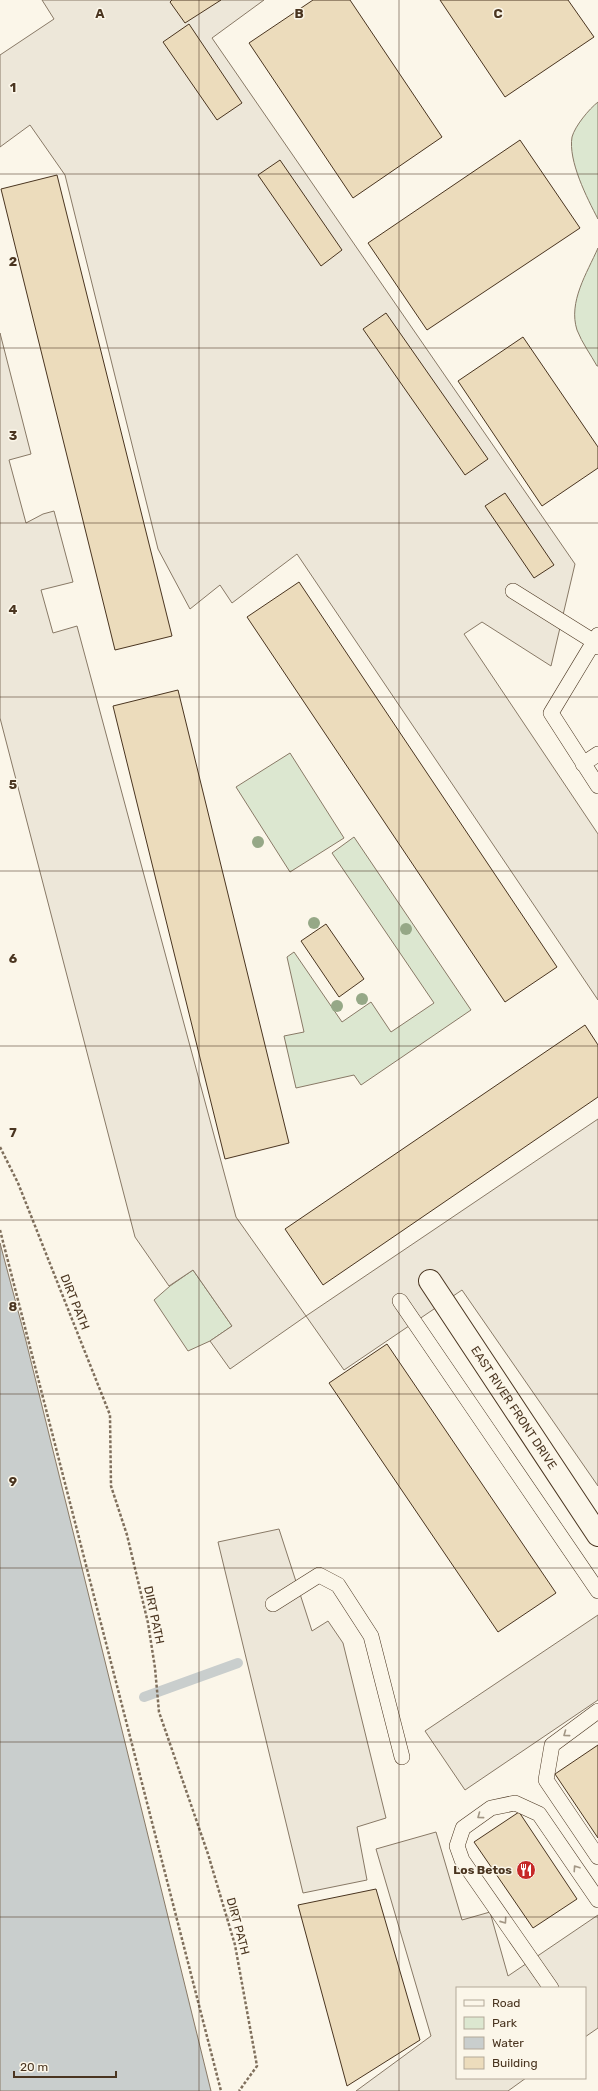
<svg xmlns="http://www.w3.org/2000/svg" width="598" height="2091" font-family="Rubik,sans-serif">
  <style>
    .green { fill: #dce7d0; stroke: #887966 }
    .parking { fill: #ede7d9; stroke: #887966 }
    .water { fill: #c9cecd; stroke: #887966 }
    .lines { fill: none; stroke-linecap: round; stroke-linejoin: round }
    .stream { stroke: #c9cecd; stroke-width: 10 }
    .building { fill: #ecdcbc; stroke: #4a3520 }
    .lane-casing { stroke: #4a3520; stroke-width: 16 }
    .street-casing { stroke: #4a3520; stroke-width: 24 }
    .path { stroke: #7f6f5c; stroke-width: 2.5; stroke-dasharray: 3 2; stroke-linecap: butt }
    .lane { stroke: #fbf6e9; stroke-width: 15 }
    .street { stroke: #fbf6e9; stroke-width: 22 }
    .tree { fill: #96a887 }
    .oneway { stroke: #a29684 }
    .grid { fill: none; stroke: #4a3520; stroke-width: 1; stroke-opacity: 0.55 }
    .labels { text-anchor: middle; stroke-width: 3; stroke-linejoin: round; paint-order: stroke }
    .street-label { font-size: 12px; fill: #4a3520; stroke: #fbf6e9 }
    .poi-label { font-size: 12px; font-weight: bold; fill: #4a3520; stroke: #fbf6e9; text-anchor: end }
    .grid-label { font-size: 13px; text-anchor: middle; font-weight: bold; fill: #4a3520; stroke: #fbf6e9; stroke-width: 3; stroke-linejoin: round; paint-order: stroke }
  </style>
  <rect width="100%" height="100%" fill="#fbf6e9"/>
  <!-- green -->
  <path class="green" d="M598 102V219C587 198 568 161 572 137 575 126 589 109 598 102Z
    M598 248V366H597C591 355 582 343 577 330 568 302 587 273 598 248Z
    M290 753 344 838 290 872 236 787Z
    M354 837 471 1010 361 1085 354 1075 296 1088 284 1036 304 1032 287 957 294 952 342 1022 371 1002 391 1032 434 1003 332 853Z
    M193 1270 232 1326 210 1341 188 1351 154 1300 170 1286Z"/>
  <!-- parking -->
  <path class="parking" d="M42 0H264L212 38 575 564 551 666 482 622 464 634 598 834V1000L297 554 232 603 220 585 190 609 158 549 65 175 30 125 0 147V55L54 19Z
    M0 333 31 454 9 460 26 523 43 514 54 511 73 582 41 590 53 633 77 626 236 1217 306 1316 598 1119V1486L462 1290 344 1370 306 1316 230 1369 210 1341 232 1326 193 1270 169 1286 135 1237 0 718Z
    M279 1529 312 1631 328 1621 343 1643 386 1818 357 1827 367 1880 303 1893 218 1542Z
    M598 1615V1700L465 1790 425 1731Z
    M436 1832 462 1920 490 1912 508 1976 598 1915V2028L585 2037V1988H457V2078H526L508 2091H356L431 2036 376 1849Z"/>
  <!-- water -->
  <path class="water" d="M0 1243 25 1337 211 2091H0Z"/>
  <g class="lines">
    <!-- stream -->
    <path class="stream" d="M144 1697 238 1663"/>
  </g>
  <!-- building -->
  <path class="building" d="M172 0H221L185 23 170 2Z
    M313 0H350L442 137 353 198 249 43Z
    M440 0H568L594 37 505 97Z
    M189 24 242 103 217 120 163 42Z
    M520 140 580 228 427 330 368 243Z
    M280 160 342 250 321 266 258 175Z
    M57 175 172 636 115 650 1 189Z
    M386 313 488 459 465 475 363 329Z
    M523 337 598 447V468L542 506 458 381Z
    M505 493 554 565 534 578 485 506Z
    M299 582 557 967 505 1002 247 617Z
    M178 690 289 1143 225 1159 113 706Z
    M326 924 364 979 339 997 301 941Z
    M585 1025 598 1045V1097L323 1285 285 1229Z
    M387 1344 556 1593 498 1632 329 1383Z
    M598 1745V1838L555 1774Z
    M519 1812 577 1899 533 1928 474 1842Z
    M376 1889 420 2040 347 2086 298 1905Z"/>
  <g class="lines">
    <defs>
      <path id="lane" d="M513 591 593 641 598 647
        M598 635 551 713 598 786
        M583 764 598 754
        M400 1301 598 1591
        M273 1604 319 1575 338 1585 371 1636 402 1757
        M598 1711 552 1745 546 1780 598 1857
        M551 1988 462 1860 457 1846 463 1828 491 1808 515 1803 539 1814 598 1900"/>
      <g id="street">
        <path id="s1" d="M430 1281 598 1535"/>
      </g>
    </defs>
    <!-- lane casing -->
    <use href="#lane" class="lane-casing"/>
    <!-- street casing -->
    <use href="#street" class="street-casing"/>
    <!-- path -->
    <path class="path" d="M0 1147 18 1183 110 1415 111 1486 127 1535 148 1623 155 1668 159 1712 208 1854 235 1945 257 2066 239 2091
      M0 1230 221 2091"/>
    <!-- lane -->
    <use href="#lane" class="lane"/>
    <!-- street -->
    <use href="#street" class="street"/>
  </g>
  <!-- trees -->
  <g class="tree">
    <circle cx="258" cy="842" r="6"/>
    <circle cx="314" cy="923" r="6"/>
    <circle cx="406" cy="929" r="6"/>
    <circle cx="362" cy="999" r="6"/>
    <circle cx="337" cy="1006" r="6"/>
  </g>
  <!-- one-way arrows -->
  <defs><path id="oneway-chevron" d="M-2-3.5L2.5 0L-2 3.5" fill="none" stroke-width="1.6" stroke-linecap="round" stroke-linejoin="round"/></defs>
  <g class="oneway">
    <use href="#oneway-chevron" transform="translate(566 1734) rotate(144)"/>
    <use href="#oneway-chevron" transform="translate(480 1816) rotate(144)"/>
    <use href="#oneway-chevron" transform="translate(576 1868) rotate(-124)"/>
    <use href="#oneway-chevron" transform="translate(504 1921) rotate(55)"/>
  </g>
  <!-- grid -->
  <path class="grid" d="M199 0V2091M399 0V2091M0 174H598M0 348H598M0 523H598M0 697H598M0 871H598M0 1046H598M0 1220H598M0 1394H598M0 1568H598M0 1742H598M0 1917H598"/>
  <!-- icons -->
  <defs>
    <symbol id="restaurant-disc" viewBox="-11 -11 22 22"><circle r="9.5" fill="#c62828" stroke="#fbf6e9"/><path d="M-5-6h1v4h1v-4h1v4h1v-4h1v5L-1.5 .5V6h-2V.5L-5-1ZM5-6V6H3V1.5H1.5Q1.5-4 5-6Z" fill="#fff"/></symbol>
  </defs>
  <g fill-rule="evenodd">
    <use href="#restaurant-disc" x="515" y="1859" width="22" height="22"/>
  </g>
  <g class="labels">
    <!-- street labels -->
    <g class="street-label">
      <text transform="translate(75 1302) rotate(68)" y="4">DIRT PATH</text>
      <text dy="4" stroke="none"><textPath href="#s1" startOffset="152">EAST RIVER FRONT DRIVE</textPath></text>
      <text transform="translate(154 1615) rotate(78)" y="4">DIRT PATH</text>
      <text transform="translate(238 1926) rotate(75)" y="4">DIRT PATH</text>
    </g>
    <!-- poi labels -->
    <g class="poi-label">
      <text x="512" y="1874">Los Betos</text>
    </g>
  </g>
  <g class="grid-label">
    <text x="100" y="18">A</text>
    <text x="299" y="18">B</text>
    <text x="498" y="18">C</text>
    <text x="13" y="92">1</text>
    <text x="13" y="266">2</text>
    <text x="13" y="440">3</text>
    <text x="13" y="614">4</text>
    <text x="13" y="789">5</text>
    <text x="13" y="963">6</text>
    <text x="13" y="1137">7</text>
    <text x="13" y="1311">8</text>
    <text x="13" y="1486">9</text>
  </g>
  <!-- legend -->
  <rect x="456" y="1987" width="130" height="92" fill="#fbf6e9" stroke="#b4a999"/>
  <rect x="464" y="2000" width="20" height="6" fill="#fbf6e9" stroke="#b4a999"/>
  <text x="492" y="2007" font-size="12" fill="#4a3520">Road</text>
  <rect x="464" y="2017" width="20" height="12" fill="#dce7d0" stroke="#b4a999"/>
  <text x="492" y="2027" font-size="12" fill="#4a3520">Park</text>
  <rect x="464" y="2037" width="20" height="12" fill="#c9cecd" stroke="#b4a999"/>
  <text x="492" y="2047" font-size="12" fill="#4a3520">Water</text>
  <rect x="464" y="2057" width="20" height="12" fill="#ecdcbc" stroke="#b4a999"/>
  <text x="492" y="2067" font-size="12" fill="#4a3520">Building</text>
  <!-- scale -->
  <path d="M14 2071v6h102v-6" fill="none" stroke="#4a3520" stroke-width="2"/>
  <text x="20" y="2071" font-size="12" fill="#4a3520" stroke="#fbf6e9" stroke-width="3" paint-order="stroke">20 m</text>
</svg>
